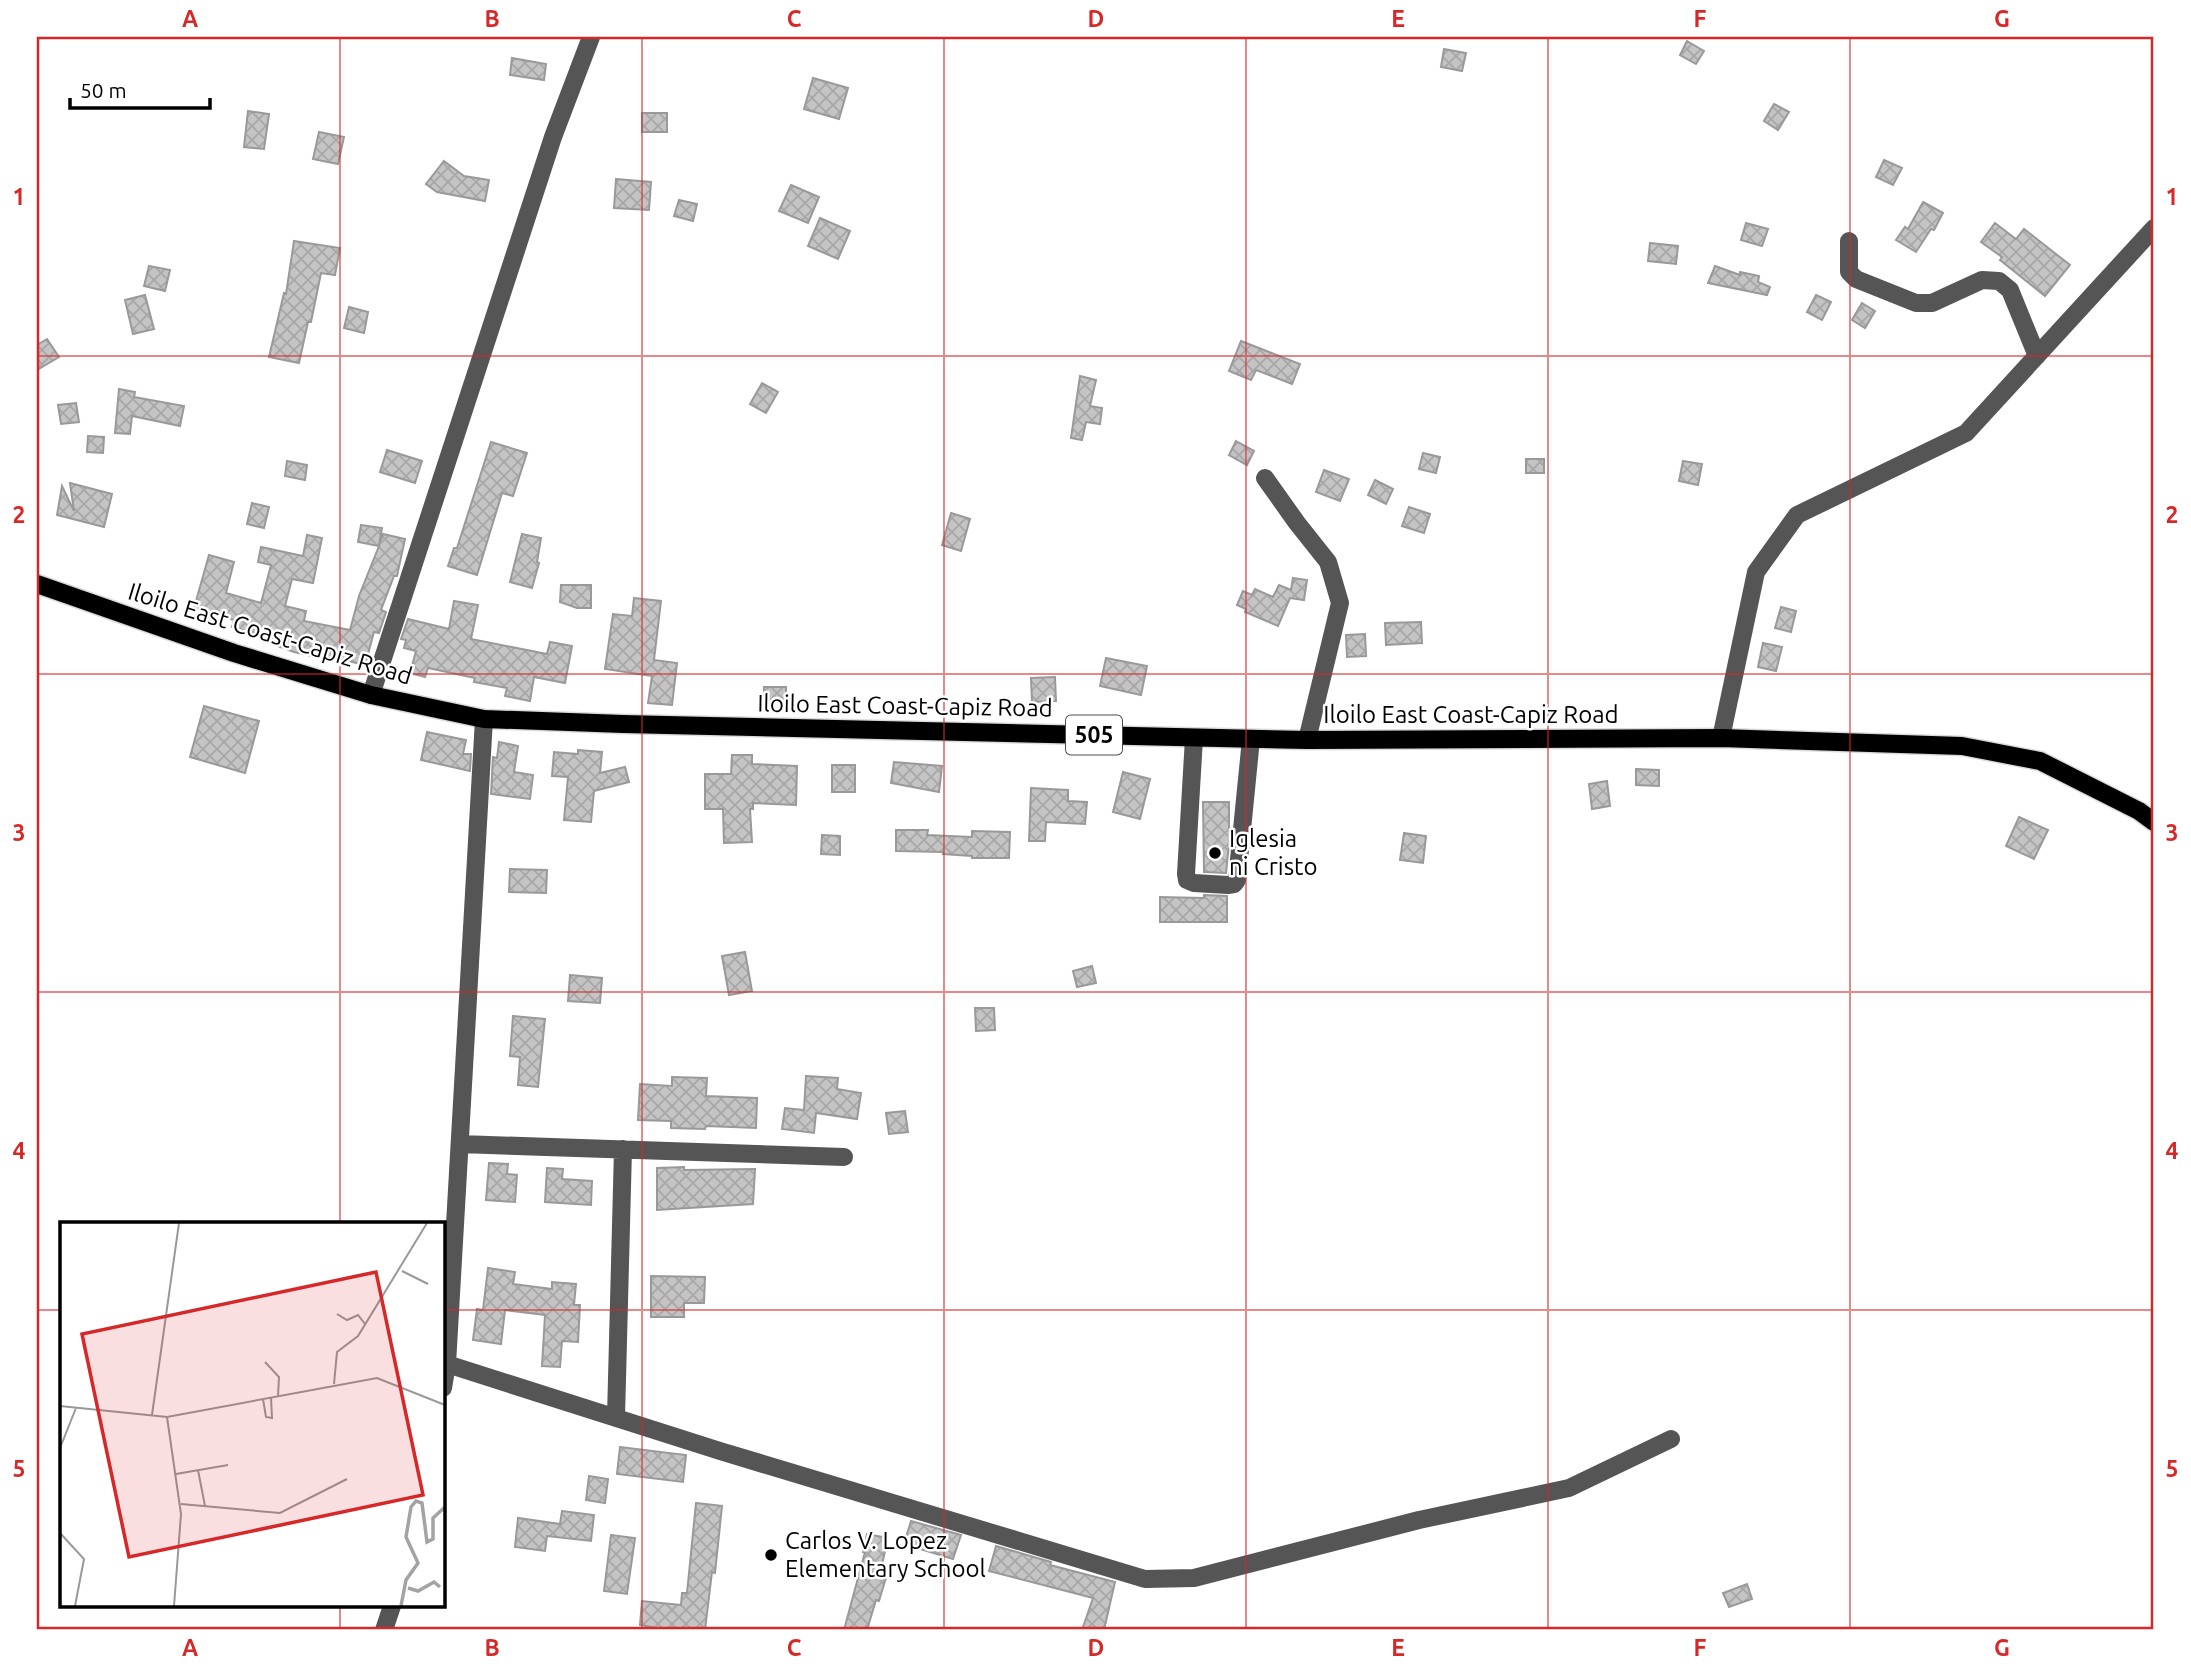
<svg xmlns="http://www.w3.org/2000/svg" width="2191" height="1667" font-family="Ubuntu,sans-serif">
  <style>
    .building { fill: url(#building-cross-hatch); stroke: #999; stroke-width: 2 }
    .lines { fill: none; stroke-linecap: round; stroke-linejoin: round }
    .major-casing { stroke: #dbdbdb; stroke-width: 21 }
    .minor { stroke: #555; stroke-width: 18 }
    .major { stroke: #000; stroke-width: 18 }
    .grid { fill: none; stroke: #d62828; stroke-width: 2; stroke-opacity: 0.55 }
    .poi-dot { fill: #000; stroke: #fff; stroke-width: 2.5 }
    .labels { text-anchor: middle; stroke-width: 5; stroke-linejoin: round; paint-order: stroke }
    .shield { fill: #fff; stroke: #4c4c4c; stroke-width: 2 }
    .shield-label { font-size: 23px; font-weight: bold; fill: #000 }
    .street-label { font-size: 24px; fill: #000; stroke: #fff }
    .poi-label { font-size: 24px; fill: #000; stroke: #fff; text-anchor: start }
    .inset-river { fill: none; stroke: #a3a3a3; stroke-width: 3.5 }
    .inset-road { fill: none; stroke: #999; stroke-width: 2 }
    .view { fill: #d62828; fill-opacity: 0.15; stroke: #d62828; stroke-width: 3.5 }
    .inset-edge { fill: none; stroke: #000; stroke-width: 3.5 }
    .neatline { fill: none; stroke: #d62828; stroke-width: 2.5 }
    .grid-label { font-size: 23px; text-anchor: middle; font-weight: bold; fill: #d62828 }
  </style>
  <defs>
    <pattern id="building-cross-hatch" width="8" height="8" patternUnits="userSpaceOnUse" patternTransform="scale(1.75)"><rect width="8" height="8" fill="#c4c4c4"/><path d="M0 0l8 8M0 8l8-8" fill="none" stroke="#a7a7a7"/></pattern>
  </defs>
  <rect width="100%" height="100%" fill="#fff"/>
  <!-- building -->
  <path class="building" d="M1687 41 1704 51 1696 64 1680 55Z
    M1444 49 1466 53 1462 71 1441 67Z
    M512 58 546 64 544 80 510 75Z
    M813 78 848 88 839 119 804 109Z
    M1774 104 1789 112 1778 130 1764 121Z
    M248 111 269 114 264 149 244 147Z
    M642 113H667V132H642Z
    M319 132 344 137 338 164 313 159Z
    M1884 160 1902 168 1893 185 1876 177Z
    M444 161 464 176 489 180 485 201 437 192 426 184Z
    M616 179 651 182 649 210 614 208Z
    M791 185 819 197 808 223 779 211Z
    M679 200 697 204 693 221 674 216Z
    M1923 202 1943 213 1934 230 1931 229 1916 252 1896 240 1905 227 1908 229Z
    M820 218 850 231 838 259 808 246Z
    M1746 223 1768 229 1762 246 1741 240Z
    M1995 223 2016 239 2024 229 2070 265 2045 296 2000 260 2002 257 1981 242Z
    M294 241 340 248 335 275 321 273 311 322H308L299 363 269 357 284 293 286 294Z
    M1650 243 1678 246 1676 264 1648 261Z
    M149 266 170 270 165 291 144 286Z
    M1715 266 1740 275V272L1759 276 1758 282 1770 287 1767 295 1708 283Z
    M145 295 154 329 133 334 125 300Z
    M1816 295 1831 302 1822 320 1807 312Z
    M1862 303 1875 311 1865 328 1852 320Z
    M349 307 368 312 364 333 344 328Z
    M47 339 59 357 37 370V345Z
    M1241 341 1300 364 1292 384 1256 370 1251 380 1229 371Z
    M1080 376 1096 380 1090 406 1102 408 1100 424 1086 422 1082 440 1071 438Z
    M762 383 778 392 766 413 750 404Z
    M119 389 135 392 134 397 184 406 180 426 132 416 130 434 115 433Z
    M76 403 79 422 61 424 58 405Z
    M88 436 104 437 103 453 87 452Z
    M1236 441 1254 451 1247 465 1229 455Z
    M491 442 527 453 513 496 502 493 477 575 448 566 454 548H457Z
    M387 450 422 461 415 483 380 472Z
    M1423 453 1440 457 1436 473 1419 469Z
    M1526 459H1544V473H1526Z
    M287 461 307 465 305 480 285 476Z
    M1683 461 1702 464 1698 485 1679 481Z
    M1324 470 1349 479 1340 501 1316 492Z
    M1375 480 1393 489 1386 504 1368 495Z
    M70 483 112 494 104 527 57 515 62 486 74 511Z
    M252 503 269 507 264 528 247 524Z
    M1409 507 1430 514 1424 533 1402 526Z
    M951 513 970 519 961 551 942 545Z
    M361 525 382 528 379 545 383 534 405 539 397 576H394L381 610 386 612 379 633 374 632 365 665 327 656 326 659 294 652 278 646 279 640 232 627 234 620 194 608 209 555 234 562 226 593 261 603 271 565 258 562 261 547 303 556 307 535 322 538 313 583 292 579 285 606 306 611 304 621 350 630 359 596 379 546 358 542Z
    M522 534 541 538 537 562 539 563 532 588 510 582Z
    M1293 578 1307 580 1304 600 1290 598 1278 626 1245 612 1246 609 1237 605 1243 591 1252 595 1255 589 1273 597 1279 585 1291 590Z
    M561 585H591V608H577L560 602Z
    M634 598 661 601 654 660 677 663 672 705 648 703 652 676 605 669 613 614 632 616Z
    M454 601 478 605 471 639 547 654 550 642 572 646 565 683 534 677 530 701 505 696 507 688 474 682 475 678 428 668 425 677 410 673 416 651 404 648 406 640 401 639 408 619 449 629Z
    M1781 607 1796 611 1791 632 1775 628Z
    M1421 622 1422 643 1386 645 1385 623Z
    M1365 634 1366 656 1347 657 1346 635Z
    M1763 643 1782 647 1776 671 1758 667Z
    M1106 658 1147 666 1141 695 1100 686Z
    M1055 677 1056 701 1032 702 1031 678Z
    M764 687H786V702H764Z
    M204 706 259 721 245 773 190 757Z
    M427 732 466 740 463 754H471L470 771 421 760Z
    M499 742 518 746 514 772 533 775 530 799 491 794 493 757 497 758Z
    M578 750 602 752 600 773 625 767 629 782 594 791 591 822 564 820 568 777 552 776 554 752 578 754Z
    M732 755H752V764L797 766 796 805 753 803V809H750L752 842 724 843 723 809H705V774H731Z
    M894 762 942 766 939 792 891 783Z
    M832 765H855V792H832Z
    M1636 769 1659 770V786L1636 785Z
    M1123 772 1150 779 1140 819 1113 812Z
    M1607 781 1610 806 1592 809 1589 784Z
    M1031 788 1068 790V801L1087 802 1085 824 1046 822 1045 841H1029Z
    M1203 802H1229V844L1226 873 1204 872Z
    M2019 817 2048 830 2034 859 2006 846Z
    M896 830H928L927 835 972 837V831L1010 832 1009 858H972V856L943 854V852L896 851Z
    M1404 833 1426 836 1423 863 1400 860Z
    M822 835 840 836V855L821 854Z
    M510 869 547 870 546 893 509 892Z
    M1204 895 1227 896V922H1160V897L1204 898Z
    M745 952 752 991 729 995 722 956Z
    M1092 966 1096 983 1077 987 1073 971Z
    M570 975 602 978 600 1003 568 1001Z
    M975 1008H994L995 1030 976 1031Z
    M513 1016 545 1019 538 1087 518 1085 520 1057 510 1056Z
    M806 1076 838 1078 837 1089 861 1093 857 1119 816 1113 814 1133 782 1129 785 1108 804 1110Z
    M672 1077 707 1078 706 1096 757 1098 756 1128 706 1126 705 1129 671 1128V1121L638 1120 640 1084 672 1086Z
    M905 1111 908 1132 889 1134 886 1113Z
    M489 1163 508 1164 507 1174 517 1175 515 1202 486 1200Z
    M684 1167V1170L755 1169 753 1204 657 1210V1168Z
    M547 1168 563 1169 562 1179 592 1181 591 1205 545 1202Z
    M488 1268 515 1272 513 1284 552 1289V1282L576 1284 574 1305H580L578 1342 562 1341 560 1367 542 1366 545 1315 505 1310 501 1344 473 1340 477 1309 483 1310Z
    M651 1276 705 1277 704 1303H684V1317H651Z
    M620 1447 686 1455 683 1482 617 1474Z
    M589 1476 608 1479 605 1503 586 1500Z
    M696 1503 722 1506 715 1573 712 1572 705 1630H669L640 1625 642 1601 681 1605 682 1593H687Z
    M562 1511 594 1515 591 1541 547 1536 545 1551 515 1547 518 1518 560 1524Z
    M911 1521 961 1535 953 1559 904 1544Z
    M867 1534 888 1538 881 1569 888 1571 879 1601 876 1600 867 1630H844L865 1552H863Z
    M611 1535 635 1538 627 1594 604 1591Z
    M996 1546 1051 1562 1050 1565 1115 1582 1104 1630H1082L1093 1598 989 1571Z
    M1747 1584 1752 1599 1729 1607 1723 1593Z"/>
  <g class="lines">
    <defs>
      <path id="major" d="M37 584 234 653 371 695 484 719 623 724 1307 740 1721 738 1962 746 2040 761 2139 811 2154 822"/>
    </defs>
    <!-- major casing -->
    <use href="#major" class="major-casing"/>
    <!-- minor -->
    <path class="minor" d="M1849 241V272L1856 279 1916 303H1932L1982 280 1999 281 2010 290 2037 356
      M1265 478 1297 523 1328 562 1340 603 1307 740
      M371 695 553 137 591 37
      M1194 738 1186 874 1187 880 1194 883 1228 885 1234 884 1237 880 1251 739
      M1721 738 1756 572 1797 515 1966 433 2154 228
      M460 1144 844 1157
      M447 1364 720 1451 1145 1579 1194 1578 1419 1520 1569 1488 1671 1439
      M443 1388 447 1364 484 719
      M616 1417 623 1149
      M384 1630 392 1606"/>
    <!-- major -->
    <use href="#major" class="major"/>
  </g>
  <!-- grid -->
  <path class="grid" d="M340 37V1224M642 37V1630M944 37V1630M1246 37V1630M1548 37V1630M1850 37V1630M37 356H2154M37 674H2154M37 992H2154M37 1310H61M443 1310H2154M340 1606V1630"/>
  <!-- markers -->
  <g class="poi-dot">
    <circle cx="1215" cy="853" r="7"/>
    <circle cx="771" cy="1555" r="7"/>
  </g>
  <g class="labels">
    <!-- shield labels -->
    <rect class="shield" x="1066" y="715.5" width="56" height="39" rx="5"/>
    <g class="shield-label">
      <text x="1094" y="743">505</text>
    </g>
    <!-- street labels -->
    <g class="street-label">
      <text transform="translate(270 634) rotate(17)" y="8">Iloilo East Coast-Capiz Road</text>
      <text transform="translate(905 706) rotate(1)" y="8">Iloilo East Coast-Capiz Road</text>
      <text x="1471" y="723">Iloilo East Coast-Capiz Road</text>
    </g>
    <!-- poi labels -->
    <g class="poi-label">
      <text x="1229" y="847">Iglesia<tspan x="1229" dy="28">ni Cristo</tspan></text>
      <text x="785" y="1549">Carlos V. Lopez<tspan x="785" dy="28">Elementary School</tspan></text>
    </g>
  </g>
  <!-- overview -->
  <g transform="translate(60 1222)">
    <rect width="385" height="385" fill="#fff"/>
    <path class="inset-river" d="M348 366 358 369 374 360 380 365M341 384 346 358 358 341 346 315 351 285 356 279 362 281 367 320 373 317V296L385 285"/>
    <path class="inset-road" d="M342 49 368 62M277 92 287 98 298 93 305 102M205 140 219 155 218 174M274 162 277 130 298 114 367 1M203 177 206 195 212 196 211 175M0 184 107 195 317 156 385 183M92 193 119 1M107 195 121 292 114 384M0 226 16 186M138 248 145 284M116 252 168 243M121 282 220 291 287 257M0 311 24 337 15 384"/>
    <path class="view" d="M316 50 363 273 69 335 22 112Z"/>
    <rect width="385" height="385" class="inset-edge"/>
  </g>
  <!-- border -->
  <rect width="2191" height="1667" fill="none" stroke="#ffffff" stroke-width="77"/>
  <!-- scale -->
  <path d="M70 98v10h140v-10" fill="none" stroke="#000000" stroke-width="3.5"/>
  <text x="80" y="98" font-size="21" fill="#000000" stroke="#ffffff" stroke-width="5" paint-order="stroke">50 m</text>
  <rect x="38" y="38" width="2114" height="1590" class="neatline"/>
  <g class="grid-label">
    <text x="190" y="27">A</text>
    <text x="492" y="27">B</text>
    <text x="794" y="27">C</text>
    <text x="1096" y="27">D</text>
    <text x="1398" y="27">E</text>
    <text x="1700" y="27">F</text>
    <text x="2002" y="27">G</text>
    <text x="19" y="205">1</text>
    <text x="2172" y="205">1</text>
    <text x="19" y="523">2</text>
    <text x="2172" y="523">2</text>
    <text x="19" y="841">3</text>
    <text x="2172" y="841">3</text>
    <text x="19" y="1159">4</text>
    <text x="2172" y="1159">4</text>
    <text x="19" y="1477">5</text>
    <text x="2172" y="1477">5</text>
    <text x="190" y="1656">A</text>
    <text x="492" y="1656">B</text>
    <text x="794" y="1656">C</text>
    <text x="1096" y="1656">D</text>
    <text x="1398" y="1656">E</text>
    <text x="1700" y="1656">F</text>
    <text x="2002" y="1656">G</text>
  </g>
</svg>
